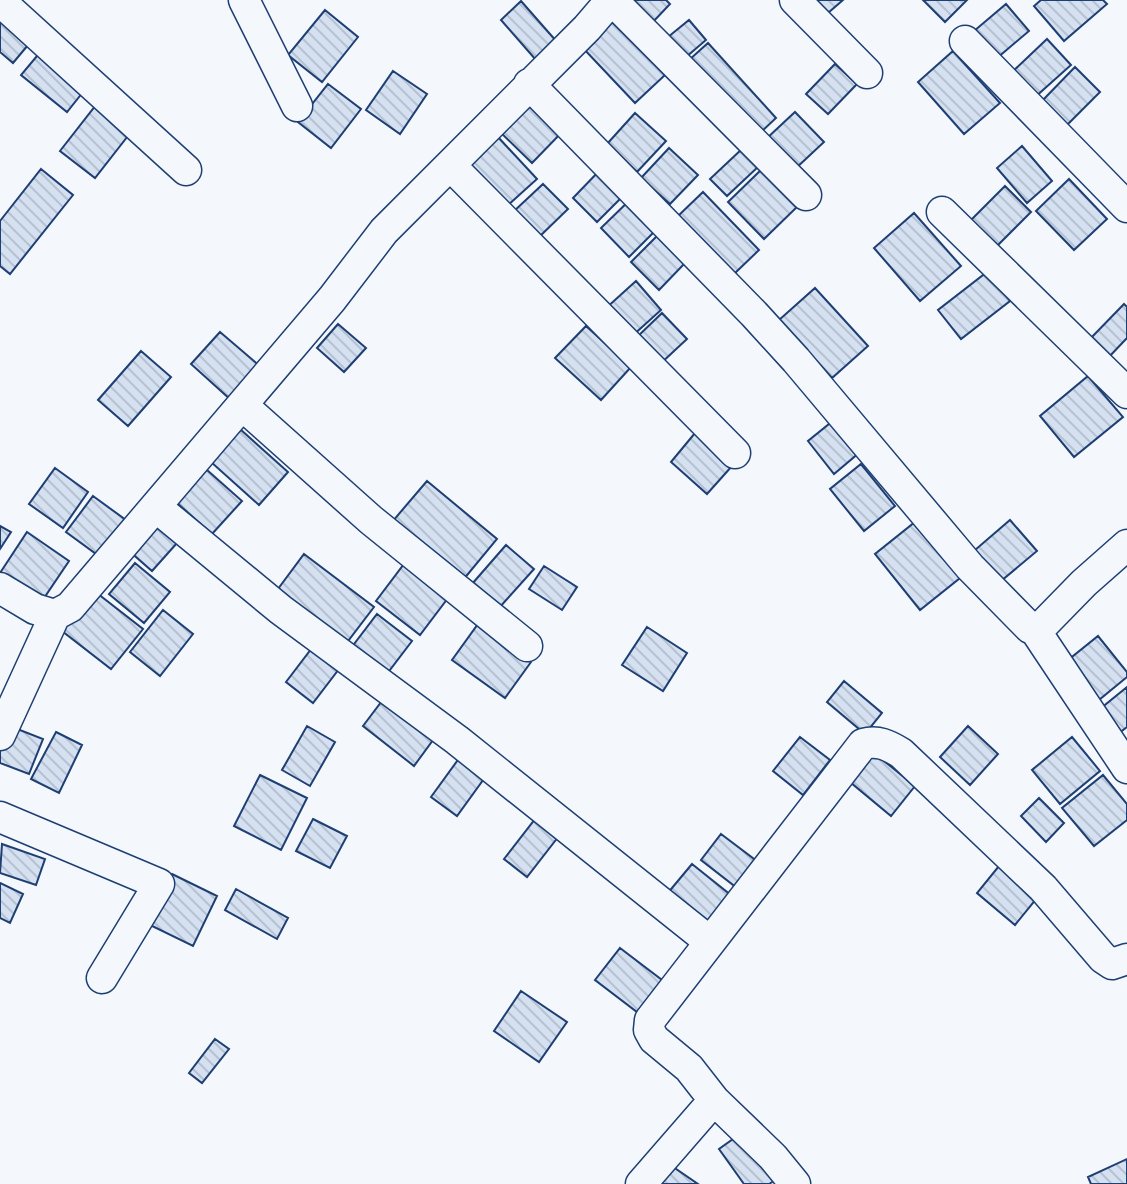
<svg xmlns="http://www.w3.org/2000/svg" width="1127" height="1184" font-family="'Alegreya Sans',sans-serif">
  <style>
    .building { fill: url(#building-back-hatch); stroke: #1d3f73; stroke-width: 2 }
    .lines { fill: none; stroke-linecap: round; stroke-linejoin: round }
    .minor-casing { stroke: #1d3f73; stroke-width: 33 }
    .minor { stroke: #f4f7fb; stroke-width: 30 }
  </style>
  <defs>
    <pattern id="building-back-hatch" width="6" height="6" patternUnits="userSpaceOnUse" patternTransform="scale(2)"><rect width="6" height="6" fill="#d5e0f0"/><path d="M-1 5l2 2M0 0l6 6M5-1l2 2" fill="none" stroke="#b6c1d1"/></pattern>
  </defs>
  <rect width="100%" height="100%" fill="#f4f7fb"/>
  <!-- building -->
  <path class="building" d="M627 0H666L670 4 651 24Z
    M805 0H843L821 19Z
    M923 0H967L945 22Z
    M1041 0H1103L1107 4 1064 41 1034 6Z
    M521 1 557 42 536 60 501 20Z
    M1006 4 1029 31 997 58 974 31Z
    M325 10 358 37 322 82 288 55Z
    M0 11 33 39 13 63 0 52Z
    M612 19 665 75 635 103 582 47Z
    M689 20 706 40 686 57 668 37Z
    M1047 39 1071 65 1034 98 1011 73Z
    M708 43 776 118 758 135 689 60Z
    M42 50 87 87 67 112 21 75Z
    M953 51 1000 103 964 134 918 82Z
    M835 64 857 84 828 114 806 94Z
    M1075 67 1100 92 1066 126 1041 102Z
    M393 71 427 94 400 134 366 110Z
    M328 84 361 109 331 148 298 122Z
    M531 95 565 129 532 163 497 129Z
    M96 105 131 132 95 178 60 151Z
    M795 112 824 142 795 169 766 139Z
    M635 113 666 141 637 172 607 144Z
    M498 137 537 179 506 207 467 165Z
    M1022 146 1052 181 1027 203 997 168Z
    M669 148 698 175 670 204 641 178Z
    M743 148 759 166 727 196 710 179Z
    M602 168 627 192 597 222 573 198Z
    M763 168 799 205 764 239 728 202Z
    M41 169 73 195 10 274 0 266V221Z
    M1069 179 1107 219 1074 250 1036 211Z
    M543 184 568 209 538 238 512 213Z
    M1005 186 1031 212 994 249 968 223Z
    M703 192 759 250 734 274 678 216Z
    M634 196 662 224 629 257 601 228Z
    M914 213 961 266 920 301 874 248Z
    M657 236 685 263 659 290 631 262Z
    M987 272 1010 301 961 339 938 310Z
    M636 281 661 310 631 337 605 309Z
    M815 288 868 346 832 378 779 320Z
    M1124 304 1127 307V338L1107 359 1088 341Z
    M662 313 687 339 659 365 635 339Z
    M338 324 366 348 344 372 317 348Z
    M586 326 631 367 601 400 555 358Z
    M220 332 261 367 231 400 191 364Z
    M141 351 171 377 128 426 98 400Z
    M1088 376 1123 417 1074 457 1040 416Z
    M834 420 860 452 834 474 808 441Z
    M240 429 288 472 259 505 211 462Z
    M695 433 732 466 707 494 671 462Z
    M198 462 242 501 212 534 168 495Z
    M861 464 895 506 864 531 830 489Z
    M55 468 88 492 63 528 29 504Z
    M427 481 497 539 463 580 392 522Z
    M93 496 130 523 103 559 66 532Z
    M1010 520 1037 551 1001 581 975 550Z
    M915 522 960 578 920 610 875 554Z
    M155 523 177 543 152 571 129 551Z
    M0 526 11 532 0 549Z
    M27 532 69 561 42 601 0 573Z
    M506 545 534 569 499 608 472 584Z
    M304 554 374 607 345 645 275 593Z
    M135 563 170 592 144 623 109 594Z
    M404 564 448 598 420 635 376 601Z
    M544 566 577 587 562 610 529 589Z
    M93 590 143 629 111 669 62 631Z
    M163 610 193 634 160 676 130 652Z
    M377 614 412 641 383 679 348 652Z
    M478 624 531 662 505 698 452 660Z
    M647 627 687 653 663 691 622 665Z
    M1098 636 1127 672V677L1094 704 1062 665Z
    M312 648 339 669 313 703 286 682Z
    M844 681 882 713 865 734 827 702Z
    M1127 687V727L1119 733 1100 709Z
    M385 697 436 736 414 766 363 726Z
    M7 725 43 739 29 774 0 763V742Z
    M307 726 335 742 310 786 282 770Z
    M968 726 998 754 970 785 940 757Z
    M56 732 82 745 59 793 31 779Z
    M800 737 830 760 803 795 773 771Z
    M1072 737 1100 771 1060 804 1032 770Z
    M868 748 915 786 891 816 844 777Z
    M460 757 486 776 457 816 431 797Z
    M260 775 307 798 281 850 234 826Z
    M1103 775 1127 804V820L1094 846 1062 808Z
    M1039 798 1064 823 1046 842 1021 816Z
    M539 814 562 832 527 877 504 859Z
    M313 819 347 836 330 868 296 851Z
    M721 834 758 862 737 888 701 860Z
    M2 844 45 859 36 885 0 873Z
    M692 864 732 896 706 927 667 894Z
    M999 866 1037 898 1015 925 977 893Z
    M172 874 217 896 193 946 148 924Z
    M0 883 23 894 10 923 0 918Z
    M236 889 288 918 277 939 225 910Z
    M620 948 662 980 637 1012 595 980Z
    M521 991 567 1022 539 1062 494 1031Z
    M215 1039 229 1049 202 1083 189 1073Z
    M743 1132 777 1179 769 1184H744L719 1149Z
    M1127 1159V1184H1091L1088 1177Z
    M666 1162 698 1184H652Z"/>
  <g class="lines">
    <defs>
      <path id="minor" d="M244 0 297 106
        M612 0 806 195
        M795 0 867 73
        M0 1 186 170
        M965 41 1127 207
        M529 84 754 314 796 360 970 567 1030 628H1040L1084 583 1127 545
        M451 166 735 453
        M942 212 1127 393
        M242 405 371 520 527 646
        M156 507 281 610 457 740 709 941
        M0 588 35 609 55 615 70 607 332 299 384 231 587 28 611 0
        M1035 630 1127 768
        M0 735 55 615
        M0 817 159 884 102 978
        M641 1184 714 1100
        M795 1184 773 1157 714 1100 689 1068 654 1039 649 1030 650 1020 863 744C878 740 888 745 901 753L1043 888 1103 958 1112 964 1127 959"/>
    </defs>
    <!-- minor casing -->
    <use href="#minor" class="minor-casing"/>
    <!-- minor -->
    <use href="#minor" class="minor"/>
  </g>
</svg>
